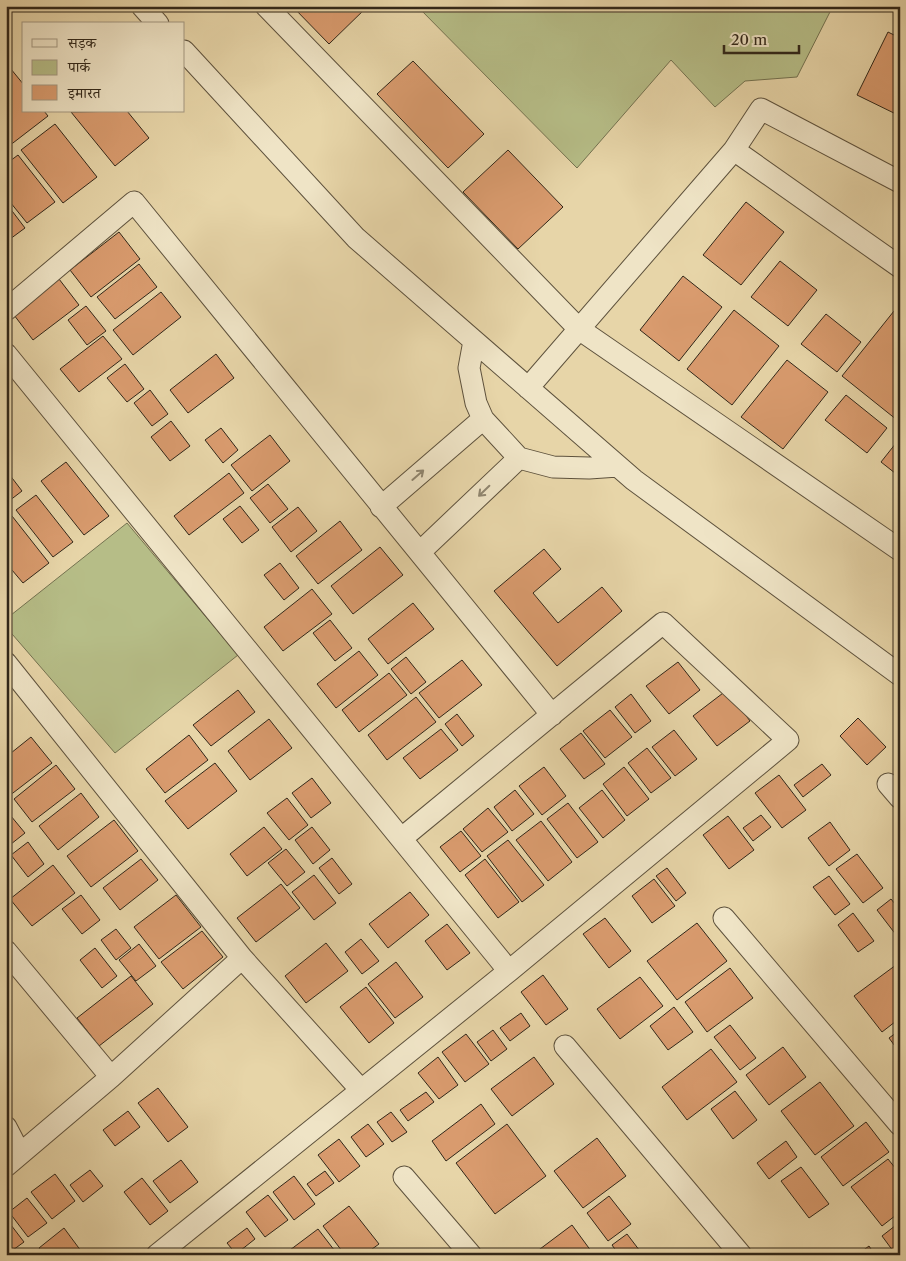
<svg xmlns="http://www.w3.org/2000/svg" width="906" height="1261" font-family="'Libre Caslon Text','Noto Serif Devanagari',serif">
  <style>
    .green { fill: #b6bd87; stroke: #747250 }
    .building { fill: #d99b6e; stroke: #312719 }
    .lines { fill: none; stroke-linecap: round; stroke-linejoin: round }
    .minor-casing { stroke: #5e523d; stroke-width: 23 }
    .minor { stroke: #efe4c6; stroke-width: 21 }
    .oneway { stroke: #908670 }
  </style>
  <rect width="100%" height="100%" fill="#e7d5a8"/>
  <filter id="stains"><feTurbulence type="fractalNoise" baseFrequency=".004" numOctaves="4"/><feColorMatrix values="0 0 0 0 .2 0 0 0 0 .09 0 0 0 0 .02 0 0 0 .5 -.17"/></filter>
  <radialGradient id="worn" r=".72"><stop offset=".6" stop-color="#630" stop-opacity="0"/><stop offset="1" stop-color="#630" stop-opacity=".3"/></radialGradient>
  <!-- green -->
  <path class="green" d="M417 6H833L797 77 745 81 715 107 671 60 577 168Z
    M127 523 238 655 115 753 6 627V619Z"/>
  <!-- building -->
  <path class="building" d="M292 6H368L329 44Z
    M888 32 900 38V116L857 95Z
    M413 61 484 134 448 168 377 94Z
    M6 63 24 85V111H44L48 116 9 146 6 143Z
    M127 111 149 138 115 166 71 112Z
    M55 124 97 177 63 203 21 150Z
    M508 150 563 207 518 249 463 192Z
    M18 155 55 202 27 223 6 197V164Z
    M746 202 784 232 741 285 703 255Z
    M6 203 25 228 6 242Z
    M119 232 140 259 91 297 70 270Z
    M780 261 817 290 788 326 751 297Z
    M139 264 157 287 115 319 97 297Z
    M683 276 722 307 679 361 640 330Z
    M59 279 79 305 33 340 14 315Z
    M161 292 181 317 133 355 113 330Z
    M86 306 106 331 87 345 68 320Z
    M898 306 900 416 897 420 842 376Z
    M734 310 779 346 732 405 687 369Z
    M826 314 861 342 837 372 801 344Z
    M103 336 122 359 79 392 60 369Z
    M216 354 234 378 188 413 170 390Z
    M787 360 828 392 783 449 741 417Z
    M125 364 144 389 127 402 107 378Z
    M150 390 168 414 152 426 134 403Z
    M846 395 887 428 867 453 825 420Z
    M171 421 190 446 170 461 151 437Z
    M221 428 238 450 223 463 205 440Z
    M270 435 290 461 252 491 231 465Z
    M900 438V477L881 462Z
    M66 462 109 516 84 535 41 481Z
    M6 470 22 491 9 501 6 497Z
    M229 473 244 493 189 535 174 516Z
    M268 484 288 509 270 523 250 498Z
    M36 495 73 542 53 557 16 510Z
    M240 506 259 530 242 543 223 519Z
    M298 507 317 531 291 552 272 527Z
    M12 516 49 563 23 583 6 563V521Z
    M340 521 362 550 318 584 296 556Z
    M380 547 403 575 353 614 331 586Z
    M544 549 561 569 533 593 558 623 602 587 622 611 557 666 494 591Z
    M280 563 299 588 284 600 264 575Z
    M312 589 332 614 283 651 264 627Z
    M413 603 434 629 388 664 368 639Z
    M330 620 352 648 335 661 313 633Z
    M359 651 378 675 336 708 317 684Z
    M406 657 426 682 411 694 391 669Z
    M462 660 482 685 439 718 419 693Z
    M678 662 700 690 669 714 646 686Z
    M389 673 407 695 359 732 342 710Z
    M238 690 255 712 211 746 193 725Z
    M727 690 750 721 717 746 693 716Z
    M631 694 651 721 635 733 615 707Z
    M416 697 436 722 387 760 368 735Z
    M610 710 632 737 605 758 583 731Z
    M457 714 474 736 462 746 445 724Z
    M858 718 886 747 867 765 840 736Z
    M269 719 292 748 250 780 228 751Z
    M441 729 458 750 420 779 403 758Z
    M674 730 697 759 675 776 652 747Z
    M581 733 605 764 584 779 560 749Z
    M189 735 208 760 165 793 146 769Z
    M31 737 52 763 9 796 6 792V757Z
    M647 748 671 778 651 793 628 763Z
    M215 763 237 791 188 829 165 801Z
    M822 764 831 775 803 797 794 785Z
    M56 765 75 789 32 822 14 799Z
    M544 767 566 796 542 815 519 786Z
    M624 767 649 799 627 816 603 784Z
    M779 775 806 810 782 828 755 793Z
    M312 778 331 803 311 818 292 793Z
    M515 790 534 814 512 831 494 807Z
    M602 790 625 820 603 838 579 808Z
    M81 793 99 817 58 850 39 826Z
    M287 798 308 825 289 840 267 813Z
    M568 803 598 842 577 858 547 819Z
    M488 808 508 832 482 852 463 829Z
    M6 810 25 833 6 848Z
    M761 815 771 827 753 841 743 828Z
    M728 816 754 850 729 869 703 835Z
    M114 820 138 851 91 887 67 856Z
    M541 821 572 862 548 881 516 840Z
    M830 822 850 850 829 866 808 838Z
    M264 827 282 849 247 876 230 854Z
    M312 827 330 850 313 864 295 840Z
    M461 831 481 856 460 872 440 847Z
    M508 840 544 885 522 902 487 856Z
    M28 842 44 864 28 877 11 855Z
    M286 849 305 872 287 886 268 863Z
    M857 854 883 888 863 903 836 869Z
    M332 858 352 884 339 894 319 868Z
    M141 859 158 880 120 910 103 888Z
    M485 859 519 902 498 918 465 875Z
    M53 865 75 893 32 926 10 899Z
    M667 868 686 893 676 901 656 876Z
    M314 875 336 903 314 920 292 892Z
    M829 876 850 904 835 915 813 887Z
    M654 879 675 906 652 923 632 896Z
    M281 884 300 908 256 942 237 918Z
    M410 892 429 915 388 948 369 924Z
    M81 895 100 920 82 934 62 909Z
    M176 895 201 927 159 959 134 927Z
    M891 899 900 910V940L877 910Z
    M853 913 874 941 858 952 838 925Z
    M605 918 631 951 609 968 583 934Z
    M697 923 727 961 677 1000 647 961Z
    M447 924 470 953 447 970 425 941Z
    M116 929 131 948 116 960 101 940Z
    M202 931 223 957 183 989 161 962Z
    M361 939 379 961 362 974 345 952Z
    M326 943 348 971 306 1003 285 976Z
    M139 944 156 966 136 981 119 960Z
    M95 948 117 976 102 988 80 960Z
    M396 962 423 997 395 1018 368 984Z
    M900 962V1018L882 1032 854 996Z
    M730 968 753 998 707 1032 685 1002Z
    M543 975 568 1009 546 1025 521 992Z
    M131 976 153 1004 99 1046 77 1018Z
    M640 977 663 1006 620 1039 597 1009Z
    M366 987 394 1023 369 1043 340 1007Z
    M674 1007 693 1032 668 1050 650 1026Z
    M521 1013 530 1026 510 1041 500 1028Z
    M730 1025 756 1058 740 1070 714 1037Z
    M493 1030 507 1049 491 1061 477 1042Z
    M900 1030V1053L889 1038Z
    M466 1034 489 1064 465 1082 442 1052Z
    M783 1047 806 1077 769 1105 746 1075Z
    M711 1049 737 1082 687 1120 662 1087Z
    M438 1057 458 1085 439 1099 418 1073Z
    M534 1057 554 1084 512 1116 491 1089Z
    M820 1082 854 1126 815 1155 781 1111Z
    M158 1088 188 1127 168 1142 138 1103Z
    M735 1091 757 1120 733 1139 711 1109Z
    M426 1092 434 1102 408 1121 400 1110Z
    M481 1104 495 1124 446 1161 432 1141Z
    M128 1111 140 1127 115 1146 103 1130Z
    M391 1112 407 1132 392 1142 377 1122Z
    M866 1122 889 1152 843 1186 821 1157Z
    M368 1124 384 1144 366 1157 351 1137Z
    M507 1124 546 1176 495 1214 456 1163Z
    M597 1138 626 1176 583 1208 554 1171Z
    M339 1139 360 1166 339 1182 318 1155Z
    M786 1141 797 1157 769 1179 757 1163Z
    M888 1159 900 1174V1212L882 1226 851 1187Z
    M181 1160 198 1182 170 1203 153 1181Z
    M801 1167 829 1204 809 1218 781 1181Z
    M90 1170 103 1186 83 1202 70 1185Z
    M325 1171 334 1183 316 1196 307 1184Z
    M55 1174 75 1201 52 1219 31 1192Z
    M294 1176 315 1204 294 1220 273 1192Z
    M142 1178 168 1211 150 1225 124 1192Z
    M268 1195 288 1220 265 1237 246 1212Z
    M609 1196 631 1224 608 1241 587 1213Z
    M27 1198 47 1223 28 1237 9 1212Z
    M349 1206 379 1244 364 1255H345L323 1226Z
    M900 1222V1255H896L882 1236Z
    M11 1225 24 1242 6 1255V1228Z
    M572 1225 594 1255H532Z
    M64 1228 84 1255H44L39 1248Z
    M247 1228 255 1239 236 1254 227 1243Z
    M318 1229 338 1255H293L290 1250Z
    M627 1234 643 1255H619L612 1245Z
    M869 1246 875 1255H857Z"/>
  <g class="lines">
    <defs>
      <path id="minor" d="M142 6 158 24
        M266 6 579 329 900 550
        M184 51 356 238 634 480 900 675
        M734 150 900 267
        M6 310 134 202 552 715
        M474 341 469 368 476 403 483 419 519 458 553 467 589 468 618 466
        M6 354 509 971
        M528 388 734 150 761 109 900 182
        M381 507 483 419
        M420 552 519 458
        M6 663 242 958 361 1090
        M888 784 900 798
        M724 918 900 1125
        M6 951 111 1077
        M565 1046 741 1255
        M6 1127 20 1154
        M6 1166 111 1077 242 958
        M404 1177 471 1255
        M157 1255 509 971 788 740 663 623 402 838"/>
    </defs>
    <!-- minor casing -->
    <use href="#minor" class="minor-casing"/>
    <!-- minor -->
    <use href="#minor" class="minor"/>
  </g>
  <!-- one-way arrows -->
  <defs><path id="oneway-shaft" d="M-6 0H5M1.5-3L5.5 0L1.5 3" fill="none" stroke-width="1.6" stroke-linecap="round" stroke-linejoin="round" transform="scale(1.25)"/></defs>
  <g class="oneway">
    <use href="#oneway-shaft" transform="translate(418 475) rotate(-41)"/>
    <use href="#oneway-shaft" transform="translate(484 491) rotate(136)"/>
  </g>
  <!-- margin -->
  <rect width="906" height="1261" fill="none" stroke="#e7d5a8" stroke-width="25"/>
  <rect x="8" y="8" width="891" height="1246" fill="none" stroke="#312719" stroke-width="2.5"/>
  <rect x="12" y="12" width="881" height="1236" fill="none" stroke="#312719"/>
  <!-- legend -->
  <rect x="22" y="22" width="162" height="90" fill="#efe4c6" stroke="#a39881"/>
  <rect x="32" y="39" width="25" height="8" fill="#efe4c6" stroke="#a39881"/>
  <text x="68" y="48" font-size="15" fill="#312719">सड़क</text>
  <rect x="32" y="60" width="25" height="15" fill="#b6bd87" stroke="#a39881"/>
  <text x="68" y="72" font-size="15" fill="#312719">पार्क</text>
  <rect x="32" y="85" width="25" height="15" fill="#d99b6e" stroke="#a39881"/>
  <text x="68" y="98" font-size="15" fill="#312719">इमारत</text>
  <!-- scale -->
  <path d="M724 45v8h75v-8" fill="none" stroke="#312719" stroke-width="2.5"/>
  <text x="731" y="45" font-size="15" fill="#312719" stroke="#efe4c6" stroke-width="4" paint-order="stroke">20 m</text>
  <rect width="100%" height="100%" filter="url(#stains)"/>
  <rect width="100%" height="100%" fill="url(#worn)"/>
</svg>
